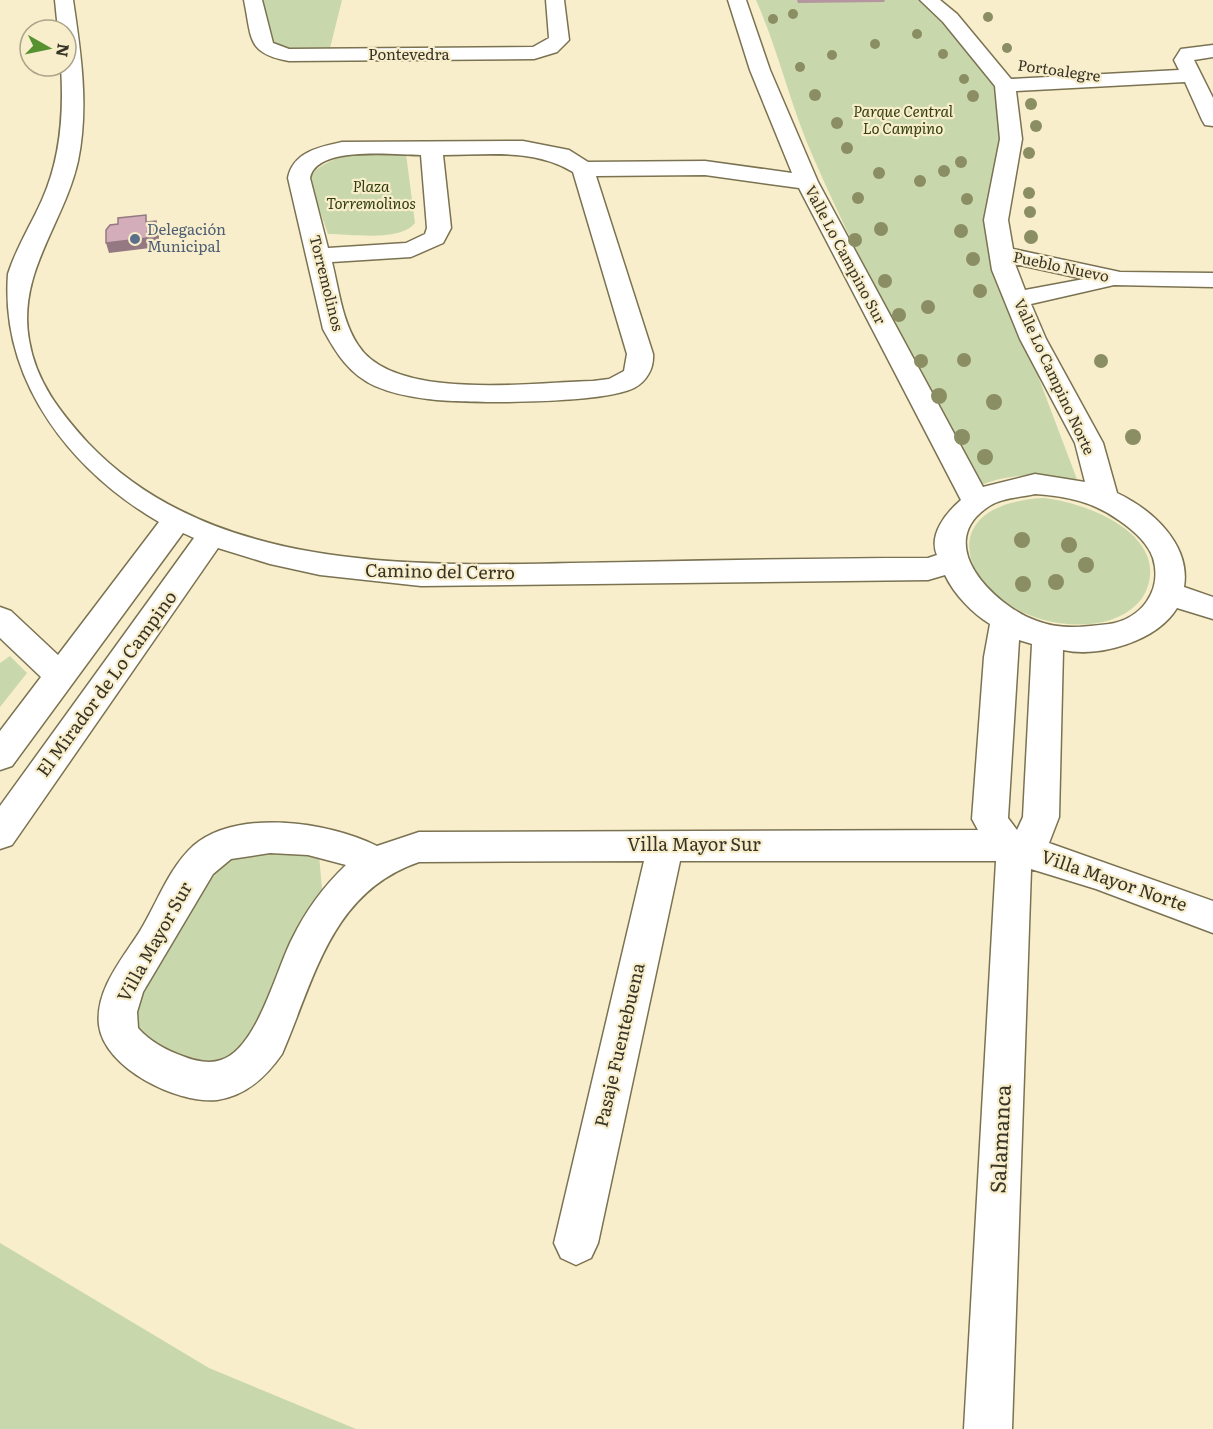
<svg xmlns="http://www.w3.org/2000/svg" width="1213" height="1429" font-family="Literata,serif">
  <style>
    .green { fill: #c9d7ad }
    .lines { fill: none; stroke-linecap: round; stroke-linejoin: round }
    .minor-casing { stroke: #7b7252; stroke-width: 3 }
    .minor { fill: #fff; fill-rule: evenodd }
    .tree { fill: #8b8d62 }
    .wall { fill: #b5959f }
    .shaded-wall { fill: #947982 }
    .building { fill: #d3adb9; stroke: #947982; stroke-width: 1.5 }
    .service-dot { fill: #5c6f8a; stroke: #f8eecb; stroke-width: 2 }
    .labels { text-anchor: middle; stroke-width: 4.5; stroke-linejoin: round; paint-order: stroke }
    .far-street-label { font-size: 15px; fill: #383427; stroke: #f8eecb }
    .far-park-label { font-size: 15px; font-style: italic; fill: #323e0c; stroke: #f8eecb }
    .far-service-label { font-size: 15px; fill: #4e5e75; stroke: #f8eecb; text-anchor: start }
    .street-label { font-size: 18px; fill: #383427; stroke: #f8eecb }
    .near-street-label { font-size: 21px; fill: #383427; stroke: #f8eecb }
  </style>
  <rect width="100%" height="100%" fill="#f8eecb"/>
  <!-- green -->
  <path class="green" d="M261 0H342L330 48 287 49 272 43Z
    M756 0H919L943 19 997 84 1002 138 987 219 1024 339 1078 482C1045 472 1010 473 978 486 922 378 863 271 814 159 791 108 779 52 756 0Z
    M406 154 415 223C400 242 351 234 328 234L308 177C337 148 367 155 406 154Z
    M1043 498C1085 502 1170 534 1146 591 1138 609 1117 620 1098 623 984 640 904 506 1043 498Z
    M10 656 27 673 0 707V663Z
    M262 850 319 855 322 889 283 958 252 1041 213 1068C194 1062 137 1043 133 1020 133 1016 134 1010 135 1006L203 883 226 858Z
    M0 1243 209 1368 356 1429H0Z"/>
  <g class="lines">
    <defs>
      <path id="minor" d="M55 0H73C81 53 89 108 78 161 64 224 17 272 29 340 36 382 60 412 88 443 223 585 454 564 631 562 730 560 829 558 928 558L937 555C928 534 947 512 961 500L799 188 705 175 596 176 653 354C654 368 647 381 634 388 602 404 467 404 428 399 410 397 391 393 375 386 349 374 336 353 323 329L288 178C293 152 319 147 342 142L523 141 569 150 588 162 705 161 792 173 750 70 728 0H746L770 70 818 182 983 487 1035 474 1085 482 1075 443 1020 339 992 270 984 220 1000 139 995 86 943 22 920 0H940L957 14 1011 79 1179 70 1174 60 1181 49 1213 45V57L1194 60 1213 98V126L1205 125 1202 120 1185 82 1016 91 1022 139 1008 220 1013 249 1120 272 1213 273V287L1114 285 1031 304 1046 339 1103 443 1117 493C1153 510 1191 545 1184 587L1213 597V619L1177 608C1157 641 1100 658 1063 650L1059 817 1049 843 1213 901V933L1096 889 1031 869 1012 1429H964L996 861H680L598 1243 591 1258 576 1265 561 1258 554 1243 644 861 419 862C331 892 315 978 282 1054 266 1077 246 1096 217 1100 177 1104 104 1068 99 1025 95 990 123 958 140 931 157 903 169 868 193 846 237 808 329 822 377 846L419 832 978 830 972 819 984 657 990 624C972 613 954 594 945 575L928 580 421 586 320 575 270 564 218 548 12 845 0 849V806L194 538 183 533 12 766 0 770V731L41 677 0 638V607L11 611 58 655 159 522C75 473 0 385 8 274 16 248 31 225 42 200 61 158 64 112 61 66H66V30H58ZM421 155 427 228 425 234 406 243 328 248 310 178C316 145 395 155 421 155ZM443 155C487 155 534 148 573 172L627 354 624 371 609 379 593 381C533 382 394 402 358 345 342 321 339 290 332 262L411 257 443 243 451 228ZM1015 264 1084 279 1025 290ZM1035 494C1067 496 1094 502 1120 521 1133 530 1148 543 1153 558 1163 591 1141 619 1109 624 1084 627 1061 630 1037 621 993 605 930 542 991 505 1003 498 1022 497 1035 494ZM1019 640 1032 644 1023 817 1017 830 1008 818ZM270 853 308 855 346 865C323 887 306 910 292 939 276 970 257 1049 221 1060 210 1064 195 1061 185 1057 168 1051 150 1042 138 1028L137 1012 143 992 213 874 231 859Z
        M244 0H262L273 43 289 49 533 47 549 38 546 0H564L569 40 557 52 534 59 289 61C246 53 252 38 244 0Z"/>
    </defs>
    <!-- minor casing -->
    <use href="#minor" class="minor-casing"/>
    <!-- minor -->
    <use href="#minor" class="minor"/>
  </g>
  <!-- trees -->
  <g class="tree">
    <circle cx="793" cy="14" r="5"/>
    <circle cx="988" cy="17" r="5"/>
    <circle cx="773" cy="19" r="5"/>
    <circle cx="917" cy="34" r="5"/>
    <circle cx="875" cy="44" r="5"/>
    <circle cx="1007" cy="48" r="5"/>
    <circle cx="943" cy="54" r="5"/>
    <circle cx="832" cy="55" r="5"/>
    <circle cx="800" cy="67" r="5"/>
    <circle cx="964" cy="79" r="5"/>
    <circle cx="815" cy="95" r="6"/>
    <circle cx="973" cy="96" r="6"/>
    <circle cx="1031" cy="104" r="6"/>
    <circle cx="837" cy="123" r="6"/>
    <circle cx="1036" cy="126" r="6"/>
    <circle cx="847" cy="148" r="6"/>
    <circle cx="1029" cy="153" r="6"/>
    <circle cx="961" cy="162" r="6"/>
    <circle cx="944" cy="171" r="6"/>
    <circle cx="879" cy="173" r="6"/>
    <circle cx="920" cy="181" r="6"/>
    <circle cx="1029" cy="193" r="6"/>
    <circle cx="858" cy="198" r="6"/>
    <circle cx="967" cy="199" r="6"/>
    <circle cx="1030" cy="212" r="6"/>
    <circle cx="881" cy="229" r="7"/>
    <circle cx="961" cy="231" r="7"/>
    <circle cx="1031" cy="237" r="7"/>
    <circle cx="855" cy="240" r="7"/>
    <circle cx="973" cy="259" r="7"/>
    <circle cx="885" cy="281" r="7"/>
    <circle cx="980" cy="291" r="7"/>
    <circle cx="928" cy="307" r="7"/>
    <circle cx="899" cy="315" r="7"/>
    <circle cx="964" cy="360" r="7"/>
    <circle cx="921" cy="361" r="7"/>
    <circle cx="1101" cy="361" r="7"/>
    <circle cx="939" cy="396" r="8"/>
    <circle cx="994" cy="402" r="8"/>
    <circle cx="962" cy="437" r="8"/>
    <circle cx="1133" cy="437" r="8"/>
    <circle cx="985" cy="457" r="8"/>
    <circle cx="1022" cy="540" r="8"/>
    <circle cx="1069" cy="545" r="8"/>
    <circle cx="1086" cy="565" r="8"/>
    <circle cx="1056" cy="582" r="8"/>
    <circle cx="1023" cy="584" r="8"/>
  </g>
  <!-- wall -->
  <path class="wall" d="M797 0H885L884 2 798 3Z"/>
  <!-- shaded-wall -->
  <path class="shaded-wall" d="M156 221 159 230V240L149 241 150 248 109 253 106 243 147 232Z"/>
  <!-- building -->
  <path class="building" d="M146 215V222L156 221V231L147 232V238L106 243V230L110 225 118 224V218Z"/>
  <!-- markers -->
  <circle class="service-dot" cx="135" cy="239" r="6"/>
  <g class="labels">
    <!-- far-street labels -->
    <g class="far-street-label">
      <text x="409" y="60">Pontevedra</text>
      <text transform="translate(1059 71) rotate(8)" y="5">Portoalegre</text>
      <text transform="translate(845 255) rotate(62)" y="5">Valle Lo Campino Sur</text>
      <text transform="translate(1061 267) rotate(12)" y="5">Pueblo Nuevo</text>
      <text transform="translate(326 283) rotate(76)" y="5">Torremolinos</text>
      <text transform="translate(1054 377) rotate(65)" y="5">Valle Lo Campino Norte</text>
    </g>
    <!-- far-park labels -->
    <g class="far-park-label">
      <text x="903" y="117">Parque Central<tspan x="903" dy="17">Lo Campino</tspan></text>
      <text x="371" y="192">Plaza<tspan x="371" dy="17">Torremolinos</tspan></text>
    </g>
    <!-- far-service labels -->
    <g class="far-service-label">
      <text x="147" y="235">Delegación<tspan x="147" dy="17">Municipal</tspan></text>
    </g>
    <!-- street labels -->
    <g class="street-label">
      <text transform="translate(440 572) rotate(1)" y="6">Camino del Cerro</text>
      <text transform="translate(107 684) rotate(-54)" y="6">El Mirador de Lo Campino</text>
      <text x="694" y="851">Villa Mayor Sur</text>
      <text transform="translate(1114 881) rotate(19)" y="6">Villa Mayor Norte</text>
      <text transform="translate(155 942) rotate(-61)" y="6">Villa Mayor Sur</text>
      <text transform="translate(620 1045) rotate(-77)" y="6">Pasaje Fuentebuena</text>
    </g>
    <!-- near-street labels -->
    <g class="near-street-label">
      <text transform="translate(1001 1139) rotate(-87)" y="7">Salamanca</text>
    </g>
  </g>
  <!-- north arrow -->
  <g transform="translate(48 48) rotate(99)"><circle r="28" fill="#f8eecb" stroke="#aba489" stroke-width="1.5"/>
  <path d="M0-4.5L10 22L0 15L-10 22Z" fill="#579230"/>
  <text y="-9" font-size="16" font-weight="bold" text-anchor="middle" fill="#383427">N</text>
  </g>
</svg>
